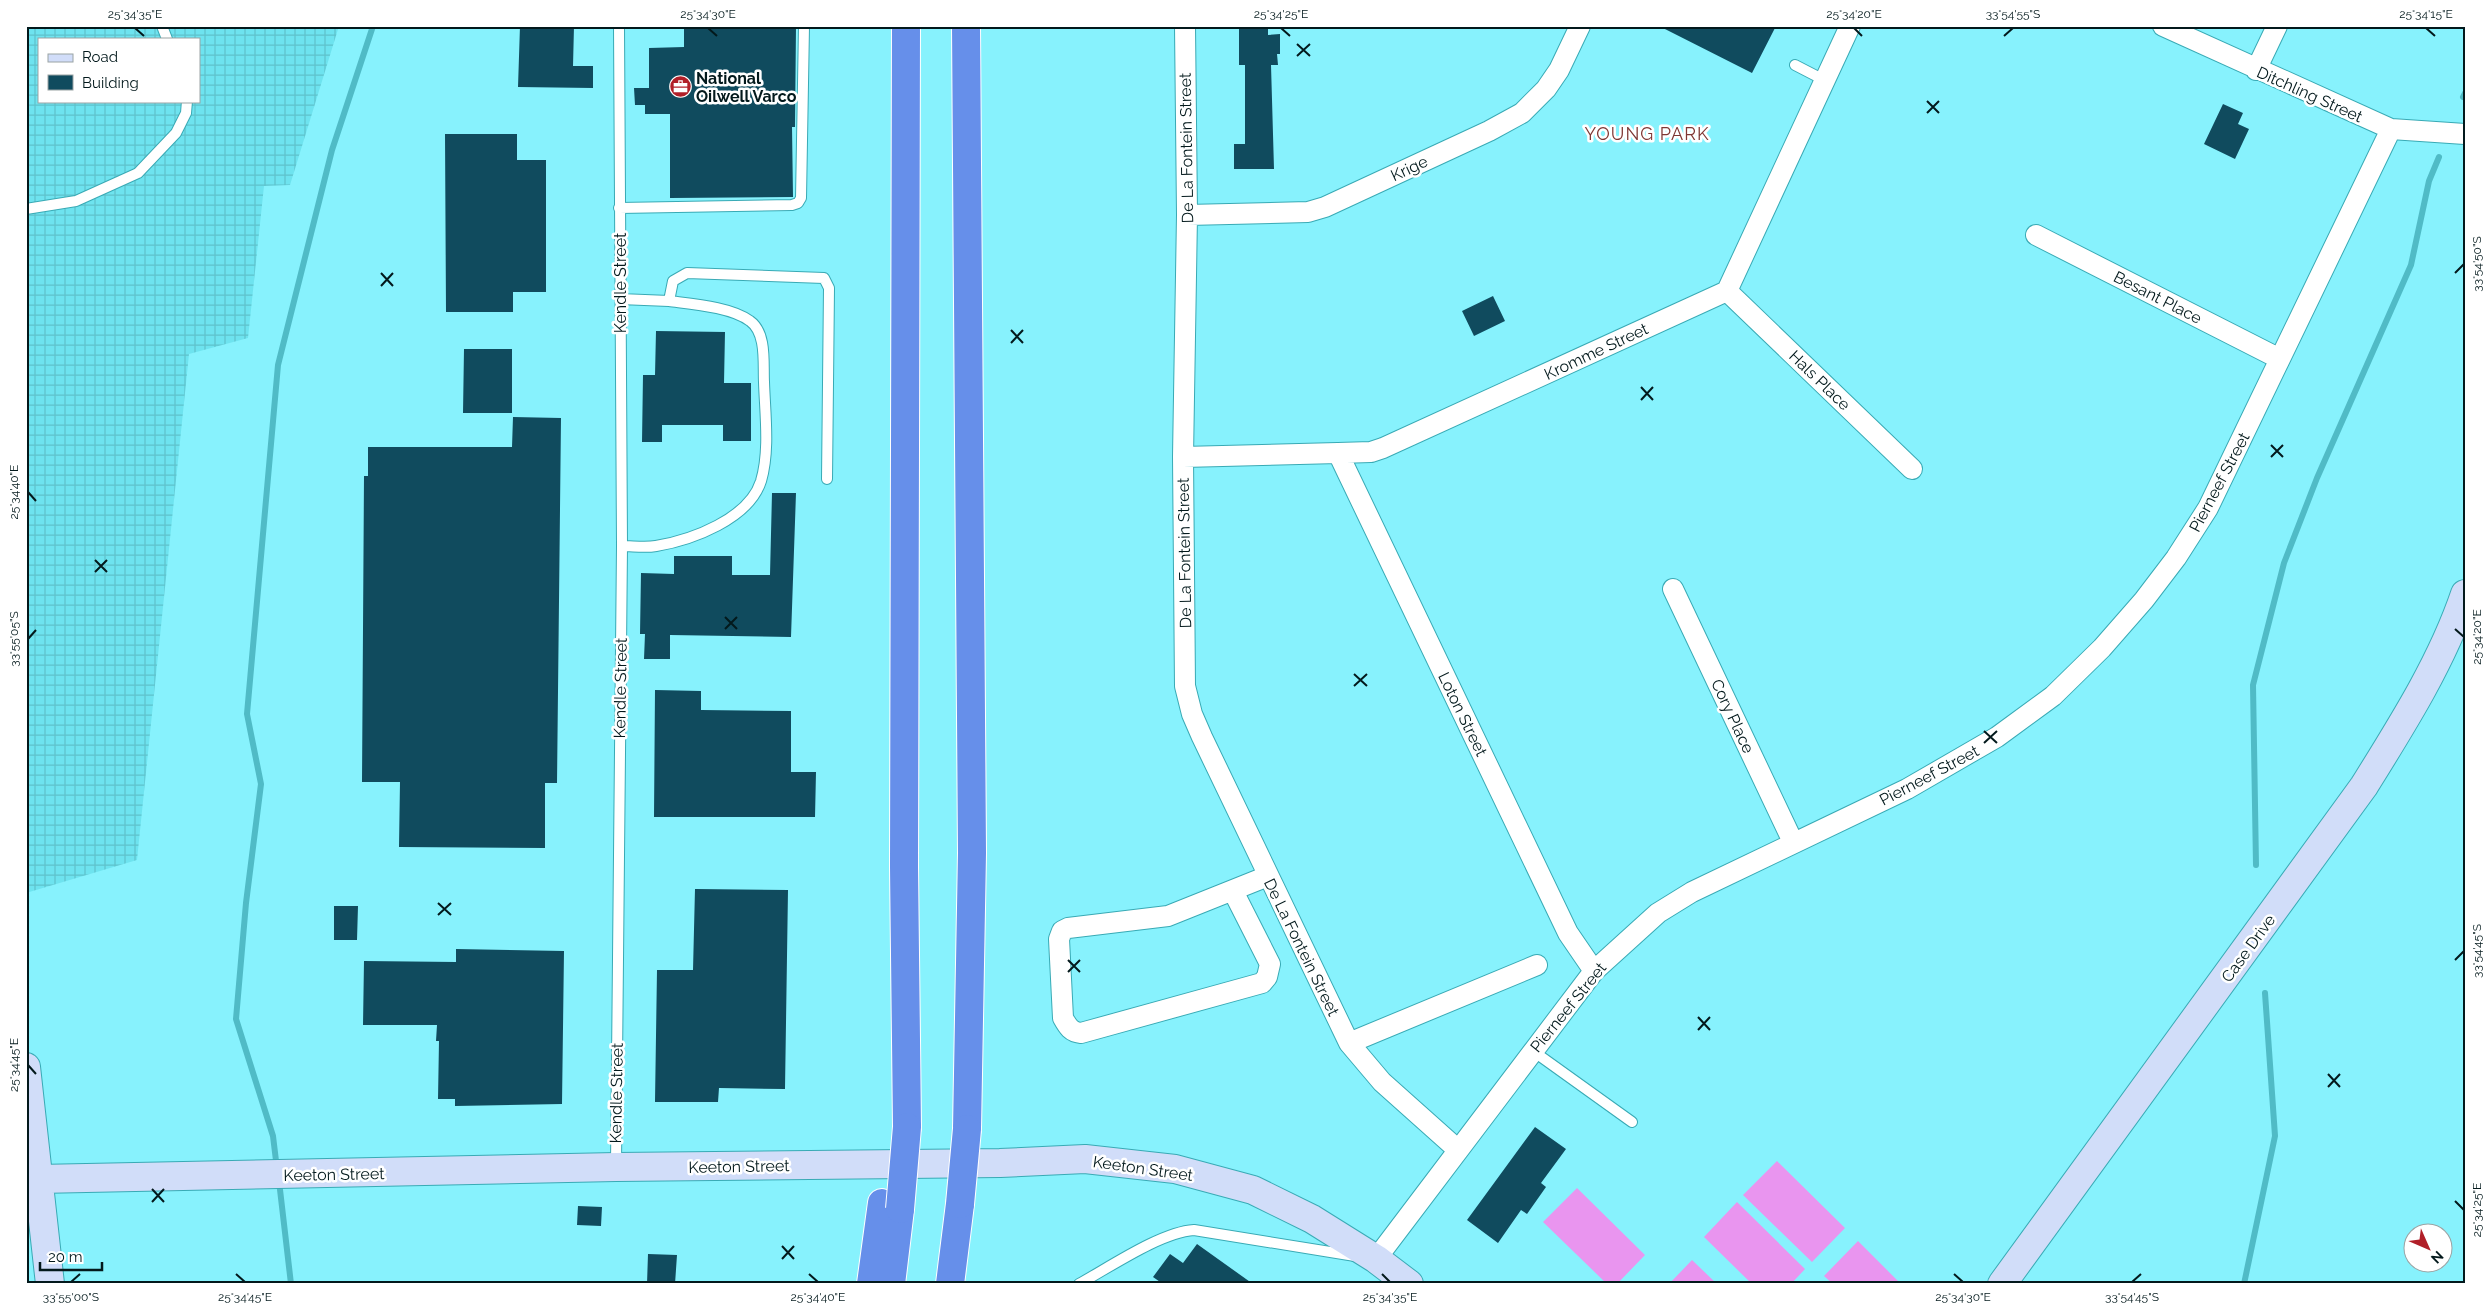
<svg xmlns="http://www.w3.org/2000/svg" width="2491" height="1310" font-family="Raleway,sans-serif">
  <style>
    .industrial { fill: url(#industrial-grid); fill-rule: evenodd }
    .pitch { fill: #e995ef }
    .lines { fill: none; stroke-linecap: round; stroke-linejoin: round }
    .stream { stroke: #50bbc6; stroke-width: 6 }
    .building { fill: #104b5e }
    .lane-casing { stroke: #39aab5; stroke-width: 12 }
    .street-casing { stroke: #39aab5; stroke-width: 22 }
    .secondary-casing { stroke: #39aab5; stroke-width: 30 }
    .highway-casing { stroke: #fff; stroke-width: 30 }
    .lane { stroke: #fff; stroke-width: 10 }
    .street { stroke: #fff; stroke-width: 20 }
    .secondary { stroke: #d1ddf9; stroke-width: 28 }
    .highway { stroke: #668fea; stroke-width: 28 }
    .highway-bridge-casing { stroke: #fff; stroke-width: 30; stroke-linecap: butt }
    .highway-bridge { stroke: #668fea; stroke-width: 28 }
    .ticks { fill: none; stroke: #03191c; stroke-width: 2 }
    .labels { text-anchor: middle; stroke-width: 5; stroke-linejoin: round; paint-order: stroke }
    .poi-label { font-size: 16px; font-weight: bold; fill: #03191c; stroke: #fff; text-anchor: start }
    .street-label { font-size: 16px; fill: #03191c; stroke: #fff }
    .neighbourhood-label { font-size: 18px; letter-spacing: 1px; fill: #7e3734; stroke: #fff }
    .neatline { fill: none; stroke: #03191c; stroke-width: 2 }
    .ticks-label { font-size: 12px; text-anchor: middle; fill: #03191c }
  </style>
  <defs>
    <pattern id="industrial-grid" width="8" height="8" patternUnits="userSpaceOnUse" patternTransform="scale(1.25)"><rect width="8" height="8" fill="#6ee3ef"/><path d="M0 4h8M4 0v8" fill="none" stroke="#5ec2cc"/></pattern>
  </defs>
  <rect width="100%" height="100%" fill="#87f2fd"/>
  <!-- industrial -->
  <path class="industrial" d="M26 26H339L290 185 264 186 248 338 189 354 137 860 26 893ZM39 39H199V101H39Z"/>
  <!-- pitch -->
  <path class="pitch" d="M1777 1161 1845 1228 1812 1262 1743 1195Z
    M1577 1188 1645 1255 1617 1284H1607L1543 1222Z
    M1737 1202 1805 1269 1791 1284H1752L1704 1237Z
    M1858 1241 1901 1284H1833L1824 1276Z
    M1692 1260 1717 1284H1669Z"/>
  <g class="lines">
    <!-- stream -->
    <path class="stream" d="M2463 97 2465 93
      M2256 865 2253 685 2284 563 2317 478 2411 265 2429 181 2439 157
      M277 1169 273 1136 236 1019 246 903 261 784 247 714 278 365 332 150 373 26
      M279 1181 291 1284
      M2244 1284 2275 1136 2265 993"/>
  </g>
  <!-- building -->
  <path class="building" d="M520 26H574L573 66H593V88L518 87Z
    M684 26H796L795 127H792L793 197 670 198V114H645V105H635L634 88H649V48L684 47Z
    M1239 26H1268V35L1280 34V54H1277L1278 65H1271L1274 169H1234V144H1245V65H1239Z
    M1659 26H1776L1752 73Z
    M2223 104 2243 113 2238 124 2249 129 2235 159 2204 144Z
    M445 134H517V160H546V292H513V312H446Z
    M1493 296 1505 321 1474 336 1462 311Z
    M656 331 725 332 724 383H751V441H723V425H662V442H642L643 375H655Z
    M464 349H512V413H463Z
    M513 417 561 418 557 783H545V848L399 847 400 782H362L364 476H368V447H512Z
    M772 493H796L791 637 670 635V659H644L645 634H640L641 573 674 574V556H732V575H770Z
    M655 690 701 691V710L791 711V772H816L815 817H654Z
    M695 889 788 890 785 1089 719 1088 718 1102H655L657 970H693Z
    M334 906H358L357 940H334Z
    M456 949 564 951 562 1104 455 1106V1099H438L439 1041H436L437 1025H363L364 961 456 962Z
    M1535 1127 1566 1149 1541 1183 1546 1187 1527 1214 1521 1210 1498 1243 1467 1220Z
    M578 1206 602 1207 601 1226 577 1225Z
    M1197 1244 1253 1284H1163L1153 1277 1170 1254 1183 1263Z
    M648 1254 677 1255 675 1284H647Z"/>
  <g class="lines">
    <defs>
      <path id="lane" d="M162 26 167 39
        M1795 65 1826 81
        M619 208 792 205 798 203 801 198 804 26
        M26 209 76 201 138 173 176 133 186 113 187 101
        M620 299 669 301 673 281 687 273 824 278 829 288 827 479
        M622 546C633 546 645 548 656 546 692 540 749 519 761 481 770 450 765 414 764 382 763 364 767 333 750 321 732 307 692 304 669 301
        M1533 1051 1632 1122
        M616 1165 622 546 619 26
        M1079 1284C1110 1267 1161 1232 1194 1230L1355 1256"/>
      <path id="street" d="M1185 26 1187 215 1183 457 1185 686 1192 714 1202 737 1349 1043 1382 1082 1457 1149
        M2163 26 2391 129 2465 134
        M2256 70 2277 26
        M1187 215 1308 212 1325 207 1489 131 1522 113 1546 89 1559 70 1580 26
        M2036 235 2280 359
        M1727 291 1912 469
        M1338 453 1568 933 1594 971
        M1183 457 1338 453 1371 452 1383 448 1727 291 1850 26
        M1673 589 1793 842
        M1233 891 1270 964 1267 977 1262 983 1081 1033C1071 1032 1068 1027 1063 1018L1059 939 1062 931 1068 928 1168 916 1268 876
        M1349 1043 1537 965
        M1376 1259 1594 971 1658 913 1692 892 1907 789 1997 737 2053 696 2102 648 2144 600 2176 558 2208 508 2391 129"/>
      <path id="secondary" d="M26 1067 50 1284
        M38 1179 616 1167 1000 1163 1085 1159 1175 1169 1253 1190 1312 1219 1376 1259 1409 1284
        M2002 1284 2364 786C2402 725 2442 662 2465 594"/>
      <path id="highway" d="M906 26 904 867 907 1127
        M966 26 972 853 967 1129
        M871 1284 882 1203
        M891 1284 900 1209
        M950 1284 960 1204"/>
    </defs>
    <!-- lane casing -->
    <use href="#lane" class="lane-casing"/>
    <!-- street casing -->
    <use href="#street" class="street-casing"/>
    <!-- secondary casing -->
    <use href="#secondary" class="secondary-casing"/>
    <!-- highway casing -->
    <use href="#highway" class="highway-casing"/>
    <!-- lane -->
    <use href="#lane" class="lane"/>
    <!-- street -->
    <use href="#street" class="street"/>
    <!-- secondary -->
    <use href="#secondary" class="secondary"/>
    <!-- highway -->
    <use href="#highway" class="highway"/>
    <defs>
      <path id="highway-bridge" d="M960 1204 967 1129
        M900 1209 907 1127"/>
    </defs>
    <!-- highway-bridge casing -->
    <use href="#highway-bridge" class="highway-bridge-casing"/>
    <!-- highway-bridge -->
    <use href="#highway-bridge" class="highway-bridge"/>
  </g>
  <!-- ticks -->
  <path class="ticks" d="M135 28 144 36M708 28 717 36M1281 28 1290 36M1854 28 1862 36M2426 28 2435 36M2004 36 2013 28M1297 44 1310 56M1297 56 1310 44M1927 101 1939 113M1927 113 1939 101M381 273 393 286M2455 273 2464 264M381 286 393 273M1011 330 1023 343M1011 343 1023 330M1641 387 1653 400M1641 400 1653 387M2271 445 2283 457M2271 457 2283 445M28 492 36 501M95 560 107 572M95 572 107 560M725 617 737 629M725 629 737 617M2455 629 2464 637M28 639 36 630M1354 674 1367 686M1354 686 1367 674M1984 731 1997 743M1984 743 1997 731M438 903 451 915M438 915 451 903M1068 960 1080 972M2455 960 2464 951M1068 972 1080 960M1698 1017 1710 1030M1698 1030 1710 1017M28 1065 36 1074M2328 1074 2340 1087M2328 1087 2340 1074M152 1189 164 1202M2455 1201 2464 1210M152 1202 164 1189M782 1246 794 1259M782 1259 794 1246M236 1274 245 1282M809 1274 818 1282M1382 1274 1390 1282M1954 1274 1963 1282M71 1282 80 1274M2132 1282 2141 1274"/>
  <!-- icons -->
  <defs>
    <symbol id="office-disc" viewBox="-11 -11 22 22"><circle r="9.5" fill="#b11f28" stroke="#fff"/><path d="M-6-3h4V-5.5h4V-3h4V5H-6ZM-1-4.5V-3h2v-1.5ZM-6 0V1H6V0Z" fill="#fff"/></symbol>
  </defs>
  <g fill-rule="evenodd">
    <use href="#office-disc" x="668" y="74" width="25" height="25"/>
  </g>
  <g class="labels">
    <!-- poi labels -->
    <g class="poi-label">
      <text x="696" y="84">National<tspan x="696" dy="18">Oilwell Varco</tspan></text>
    </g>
    <!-- street labels -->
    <g class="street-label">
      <text transform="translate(2310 94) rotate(24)" y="6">Ditchling Street</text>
      <text transform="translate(1186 148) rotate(-91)" y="6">De La Fontein Street</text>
      <text transform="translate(1409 168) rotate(-25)" y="6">Krige</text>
      <text transform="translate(620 283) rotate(-90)" y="6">Kendle Street</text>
      <text transform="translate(2158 297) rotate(27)" y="6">Besant Place</text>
      <text transform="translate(1596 351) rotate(-25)" y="6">Kromme Street</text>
      <text transform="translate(1820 380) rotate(44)" y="6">Hals Place</text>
      <text transform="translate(2219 482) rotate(-62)" y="6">Pierneef Street</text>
      <text transform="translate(1184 553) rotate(-91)" y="6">De La Fontein Street</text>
      <text transform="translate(620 688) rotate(-89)" y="6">Kendle Street</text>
      <text transform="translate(1463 714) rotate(64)" y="6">Loton Street</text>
      <text transform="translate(1733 716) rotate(65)" y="6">Cory Place</text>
      <text transform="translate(1929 775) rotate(-28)" y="6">Pierneef Street</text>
      <text transform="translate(1302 947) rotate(64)" y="6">De La Fontein Street</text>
      <text transform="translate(2248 948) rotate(-54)" y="6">Case Drive</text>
      <text transform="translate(1568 1007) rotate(-51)" y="6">Pierneef Street</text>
      <text transform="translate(616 1093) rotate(-89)" y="6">Kendle Street</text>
      <text transform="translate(739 1166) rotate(-1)" y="6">Keeton Street</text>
      <text transform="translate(1143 1168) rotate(8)" y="6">Keeton Street</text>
      <text transform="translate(334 1174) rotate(-1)" y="6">Keeton Street</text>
    </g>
    <!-- neighbourhood labels -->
    <g class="neighbourhood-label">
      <text x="1647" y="140">YOUNG PARK</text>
    </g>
  </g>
  <!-- border -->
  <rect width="2491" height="1310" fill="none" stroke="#ffffff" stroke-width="55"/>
  <!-- legend -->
  <rect x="38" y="38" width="162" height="65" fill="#ffffff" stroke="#9aa3a4"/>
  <rect x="48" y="54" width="25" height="8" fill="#d1ddf9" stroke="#9aa3a4"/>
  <text x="82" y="62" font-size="15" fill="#03191c">Road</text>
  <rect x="48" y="75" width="25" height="15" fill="#104b5e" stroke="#9aa3a4"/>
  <text x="82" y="88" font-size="15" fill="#03191c">Building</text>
  <!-- north arrow -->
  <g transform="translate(2428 1248) rotate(135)"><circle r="24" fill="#ffffff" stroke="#9aa3a4"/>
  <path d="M0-4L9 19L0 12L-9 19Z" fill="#b11f28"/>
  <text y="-8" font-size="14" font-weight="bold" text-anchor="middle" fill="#03191c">N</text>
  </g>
  <!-- scale -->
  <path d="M40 1262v8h62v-8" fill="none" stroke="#03191c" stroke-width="2.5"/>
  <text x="48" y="1262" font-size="15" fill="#03191c" stroke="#ffffff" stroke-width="4" paint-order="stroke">20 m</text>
  <rect x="28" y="28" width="2436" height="1254" class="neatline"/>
  <g class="ticks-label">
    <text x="135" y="18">25°34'35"E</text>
    <text x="708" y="18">25°34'30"E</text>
    <text x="1281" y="18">25°34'25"E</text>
    <text x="1854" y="18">25°34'20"E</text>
    <text x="2013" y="18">33°54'55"S</text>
    <text x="2426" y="18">25°34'15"E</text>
    <text transform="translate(2477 264) rotate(-90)" y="4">33°54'50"S</text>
    <text transform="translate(14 492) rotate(-90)" y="4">25°34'40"E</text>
    <text transform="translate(2477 637) rotate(-90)" y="4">25°34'20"E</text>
    <text transform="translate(14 639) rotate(-90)" y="4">33°55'05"S</text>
    <text transform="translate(2477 951) rotate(-90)" y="4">33°54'45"S</text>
    <text transform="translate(14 1065) rotate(-90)" y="4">25°34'45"E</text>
    <text transform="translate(2477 1210) rotate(-90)" y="4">25°34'25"E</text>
    <text x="71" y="1301">33°55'00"S</text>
    <text x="245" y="1301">25°34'45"E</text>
    <text x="818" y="1301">25°34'40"E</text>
    <text x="1390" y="1301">25°34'35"E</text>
    <text x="1963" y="1301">25°34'30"E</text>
    <text x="2132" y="1301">33°54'45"S</text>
  </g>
</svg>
